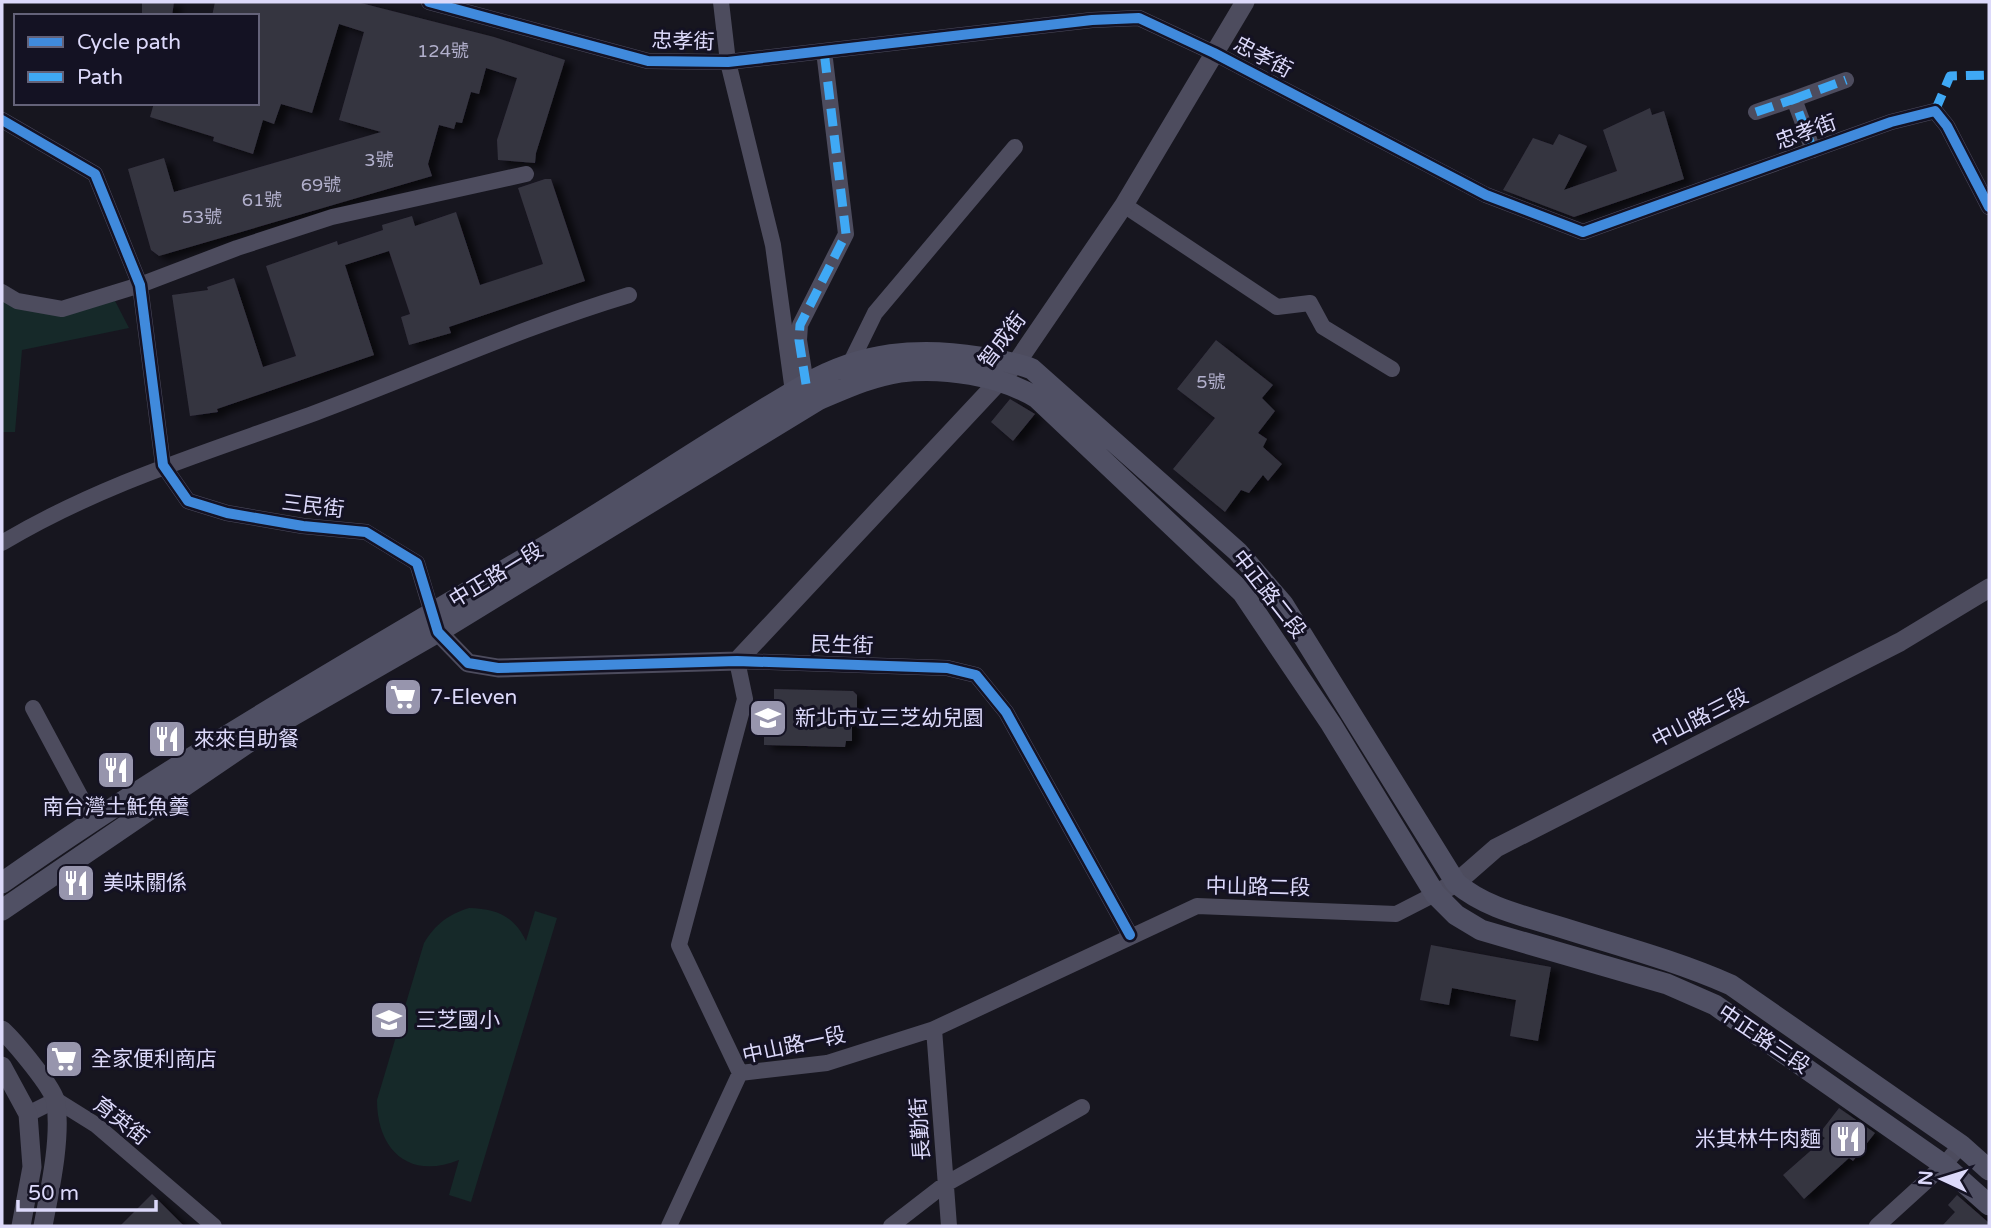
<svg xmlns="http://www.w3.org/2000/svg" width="1991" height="1228" font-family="'Varela Round','Noto Sans TC',sans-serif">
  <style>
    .green { fill: #162929 }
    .building { fill: #363441; filter: url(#shadow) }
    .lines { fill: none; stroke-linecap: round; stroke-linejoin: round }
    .minor { stroke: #4d4c5e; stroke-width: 16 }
    .tertiary { stroke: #4d4c5e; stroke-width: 19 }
    .secondary { stroke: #505064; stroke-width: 21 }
    .quiet { stroke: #3fa9f5; stroke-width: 9; stroke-dasharray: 18 9; stroke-linecap: butt }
    .cycleway-casing { stroke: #141223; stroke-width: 15 }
    .cycleway { stroke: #408adc; stroke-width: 10 }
    .labels { text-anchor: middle; stroke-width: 6; stroke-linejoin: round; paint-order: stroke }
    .number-label { font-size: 18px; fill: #b2b0cc }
    .street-label { font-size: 21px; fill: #dcd9fa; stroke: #141223 }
    .poi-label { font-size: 21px; fill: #dcd9fa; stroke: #141223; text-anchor: start }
  </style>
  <defs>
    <filter id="shadow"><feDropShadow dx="8" dy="4.5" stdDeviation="3.5" flood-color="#0009"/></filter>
  </defs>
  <rect width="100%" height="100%" fill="#17161f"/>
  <!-- green -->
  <path class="green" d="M2 295 60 313 113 297 129 328 22 350 15 432H2Z
    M469 908C497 909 514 916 526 941L535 911 557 918 471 1202 449 1195 459 1160C410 1180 377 1151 377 1100L424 943C436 924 447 915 469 908Z"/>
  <!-- building -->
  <path class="building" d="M142 2H174L172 16H142Z
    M215 2H357L494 37 565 60 536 153 535 163 498 160 497 140 517 78 486 68 479 94 471 92 462 123 456 122 454 129 439 125 428 164 432 176 159 256 151 250 128 169 164 158 174 192 381 132 339 120 364 32 339 24 312 113 281 104 274 124 263 120 253 154 213 141 214 137 150 117 154 103H257V16H212Z
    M1650 108 1652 115 1664 111 1684 179 1574 217 1503 190 1533 138 1553 145 1559 134 1587 146 1564 190 1617 171 1603 130Z
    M545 179H551L585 281 449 327 451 333 409 345 401 317 410 314 389 251 345 265 374 355 217 409 218 412 190 416 172 295 208 290 207 287 234 278 263 367 296 356 266 266 337 241 338 245 383 230 382 225 412 216 415 226 456 212 480 285 543 264 518 188Z
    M1216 340 1273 385 1262 398 1275 411 1258 433 1267 439 1263 447 1282 464 1268 481 1263 475 1249 493 1241 490 1225 512 1173 469 1215 418 1177 389Z
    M1010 399 1035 414 1013 441 991 422Z
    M774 689 853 691 857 695V716H852V741H846L845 747 764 745V732H755V708H761V702H774Z
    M1431 945 1551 967 1538 1041 1510 1036 1516 1000 1452 988 1449 1005 1420 1000Z
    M1839 1108 1875 1133 1853 1161 1849 1158 1804 1199 1783 1175 1825 1138 1819 1134Z
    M152 1194 184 1226H120Z
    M1957 1195 1989 1223V1226H1942L1955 1212 1948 1205Z"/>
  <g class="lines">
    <!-- minor -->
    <path class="minor" d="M429 2 648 61 728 62 1092 20 1139 18 1214 53 1486 195 1583 232 1891 122 1935 111 1947 126 1989 207
      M721 2 728 62 773 245 793 392
      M1794 99 1846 80
      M1756 112 1794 99 1813 150
      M2 120 95 174 140 285 163 465 188 501 227 513 303 526 366 532 417 563 432 613
      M1124 205 1277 307 1310 303 1323 327 1392 369
      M2 292 17 301 62 309 140 285 237 248 332 217 526 174
      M851 370 850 364 875 313 1015 147
      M806 384 799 340 800 325 846 234 824 51
      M2 543C100 484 208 452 315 413 420 374 522 327 629 295
      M33 708 93 820
      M934 1029 949 1226
      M740 1073 679 945 745 699 737 661 947 668 976 675 1006 712 1130 935
      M28 1114 56 1100 96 1125 214 1226
      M669 1226 740 1073 827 1063 934 1029 1197 906 1396 914 1435 894
      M891 1226 944 1185 1082 1107
      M1877 1226 1944 1165 1961 1145"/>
    <!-- tertiary -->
    <path class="tertiary" d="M433 618 438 632 468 663 498 668 737 661 1017 362 1124 205 1245 2
      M1435 894 1456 883 1496 848 1900 642 1989 588
      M2 1030C14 1041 54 1088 56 1103 61 1140 50 1189 43 1226
      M2 1066 28 1114 32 1167 21 1226"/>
    <!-- secondary -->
    <path class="secondary" d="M2 883C172 763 353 660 532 554 625 499 713 438 806 384 862 352 918 347 980 357 998 360 1015 362 1032 369L1238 552 1283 604 1456 883C1487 909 1525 916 1563 928 1620 946 1677 961 1731 985L1961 1145 1989 1170
      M2 910 259 735 438 632 818 400C844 389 872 376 900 372 944 367 999 375 1037 398L1242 592 1331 724 1435 894 1456 915 1481 930 1667 984 1715 1005 1944 1165 1989 1205"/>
    <!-- quiet -->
    <path class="quiet" d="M1794 99 1846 80
      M1935 111 1950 76 1989 75
      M1756 112 1794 99 1813 150
      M806 384 799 340 800 325 846 234 824 51"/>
    <defs>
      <path id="cycleway" d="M429 2 648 61 728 62 1092 20 1139 18 1214 53 1486 195 1583 232 1891 122 1935 111 1947 126 1989 207
        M2 120 95 174 140 285 163 465 188 501 227 513 303 526 366 532 417 563 438 632 468 663 498 668 737 661 947 668 976 675 1006 712 1130 935"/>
    </defs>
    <!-- cycleway casing -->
    <use href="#cycleway" class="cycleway-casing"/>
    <!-- cycleway -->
    <use href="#cycleway" class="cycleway"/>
  </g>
  <!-- icons -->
  <defs>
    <symbol id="supermarket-square" viewBox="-11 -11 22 22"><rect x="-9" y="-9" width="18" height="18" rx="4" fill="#9795ad" stroke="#141223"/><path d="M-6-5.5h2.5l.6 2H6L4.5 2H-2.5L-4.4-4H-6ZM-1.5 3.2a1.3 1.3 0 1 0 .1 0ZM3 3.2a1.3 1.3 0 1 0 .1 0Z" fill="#fff"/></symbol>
    <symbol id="school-square" viewBox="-11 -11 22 22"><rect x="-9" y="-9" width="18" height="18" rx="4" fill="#9795ad" stroke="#141223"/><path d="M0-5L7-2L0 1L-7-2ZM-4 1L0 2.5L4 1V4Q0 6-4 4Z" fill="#fff"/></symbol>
    <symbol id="restaurant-square" viewBox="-11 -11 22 22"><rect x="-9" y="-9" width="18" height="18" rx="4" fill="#9795ad" stroke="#141223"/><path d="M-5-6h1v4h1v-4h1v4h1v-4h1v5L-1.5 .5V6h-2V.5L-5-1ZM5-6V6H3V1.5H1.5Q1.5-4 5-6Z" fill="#fff"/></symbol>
  </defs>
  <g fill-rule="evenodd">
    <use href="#supermarket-square" x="381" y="675" width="44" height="44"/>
    <use href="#school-square" x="746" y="696" width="44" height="44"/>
    <use href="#restaurant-square" x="145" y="717" width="44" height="44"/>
    <use href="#restaurant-square" x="94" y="748" width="44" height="44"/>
    <use href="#restaurant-square" x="54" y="861" width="44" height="44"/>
    <use href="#school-square" x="367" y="998" width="44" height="44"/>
    <use href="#supermarket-square" x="42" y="1037" width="44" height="44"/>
    <use href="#restaurant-square" x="1826" y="1117" width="44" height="44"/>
  </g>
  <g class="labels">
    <!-- number labels -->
    <g class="number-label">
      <text x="443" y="57">124號</text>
      <text x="379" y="166">3號</text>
      <text x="321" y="191">69號</text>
      <text x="262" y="206">61號</text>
      <text x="202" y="223">53號</text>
      <text x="1211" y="388">5號</text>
    </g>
    <!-- street labels -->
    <g class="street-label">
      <text transform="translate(683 41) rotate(2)" y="7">忠孝街</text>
      <text transform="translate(1263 57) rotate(28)" y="7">忠孝街</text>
      <text transform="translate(1806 132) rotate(-20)" y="7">忠孝街</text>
      <text transform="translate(1002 340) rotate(-53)" y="7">智成街</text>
      <text transform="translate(313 506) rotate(7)" y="7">三民街</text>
      <text transform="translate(496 575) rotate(-31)" y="7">中正路一段</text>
      <text transform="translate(1269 594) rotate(52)" y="7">中正路二段</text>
      <text transform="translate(842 645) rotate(2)" y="7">民生街</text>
      <text transform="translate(1700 718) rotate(-27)" y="7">中山路三段</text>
      <text transform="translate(1258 887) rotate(1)" y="7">中山路二段</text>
      <text transform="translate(1764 1039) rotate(34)" y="7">中正路三段</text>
      <text transform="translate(794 1045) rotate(-12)" y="7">中山路一段</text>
      <text transform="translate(121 1121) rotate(38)" y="7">育英街</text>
      <text transform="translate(920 1129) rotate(-94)" y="7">長勤街</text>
    </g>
    <!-- poi labels -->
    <g class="poi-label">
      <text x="430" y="704">7-Eleven</text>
      <text x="795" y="725">新北市立三芝幼兒園</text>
      <text x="194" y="746">來來自助餐</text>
      <text x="116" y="814" text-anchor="middle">南台灣土魠魚羹</text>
      <text x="103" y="890">美味關係</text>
      <text x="416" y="1027">三芝國小</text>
      <text x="91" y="1066">全家便利商店</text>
      <text x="1821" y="1146" text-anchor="end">米其林牛肉麵</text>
    </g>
  </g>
  <!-- border -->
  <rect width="1991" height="1228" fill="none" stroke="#dcd9fa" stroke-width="7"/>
  <!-- legend -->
  <rect x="14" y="14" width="245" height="91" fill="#141223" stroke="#646279" stroke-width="2"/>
  <rect x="28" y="37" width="35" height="10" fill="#408adc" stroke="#646279" stroke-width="2"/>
  <text x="77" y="49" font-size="21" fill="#dcd9fa">Cycle path</text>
  <rect x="28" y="72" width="35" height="10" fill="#3fa9f5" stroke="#646279" stroke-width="2"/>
  <text x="77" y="84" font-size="21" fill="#dcd9fa">Path</text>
  <!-- north arrow -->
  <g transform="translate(1942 1179) rotate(274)" stroke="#141223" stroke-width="5" paint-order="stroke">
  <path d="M0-5L12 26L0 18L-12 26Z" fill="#dcd9fa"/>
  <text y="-10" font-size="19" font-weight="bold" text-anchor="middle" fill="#dcd9fa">N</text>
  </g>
  <!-- scale -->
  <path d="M18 1200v10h138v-10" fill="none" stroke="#dcd9fa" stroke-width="3.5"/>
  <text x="28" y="1200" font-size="21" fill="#dcd9fa" stroke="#141223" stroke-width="5" paint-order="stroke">50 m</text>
</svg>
